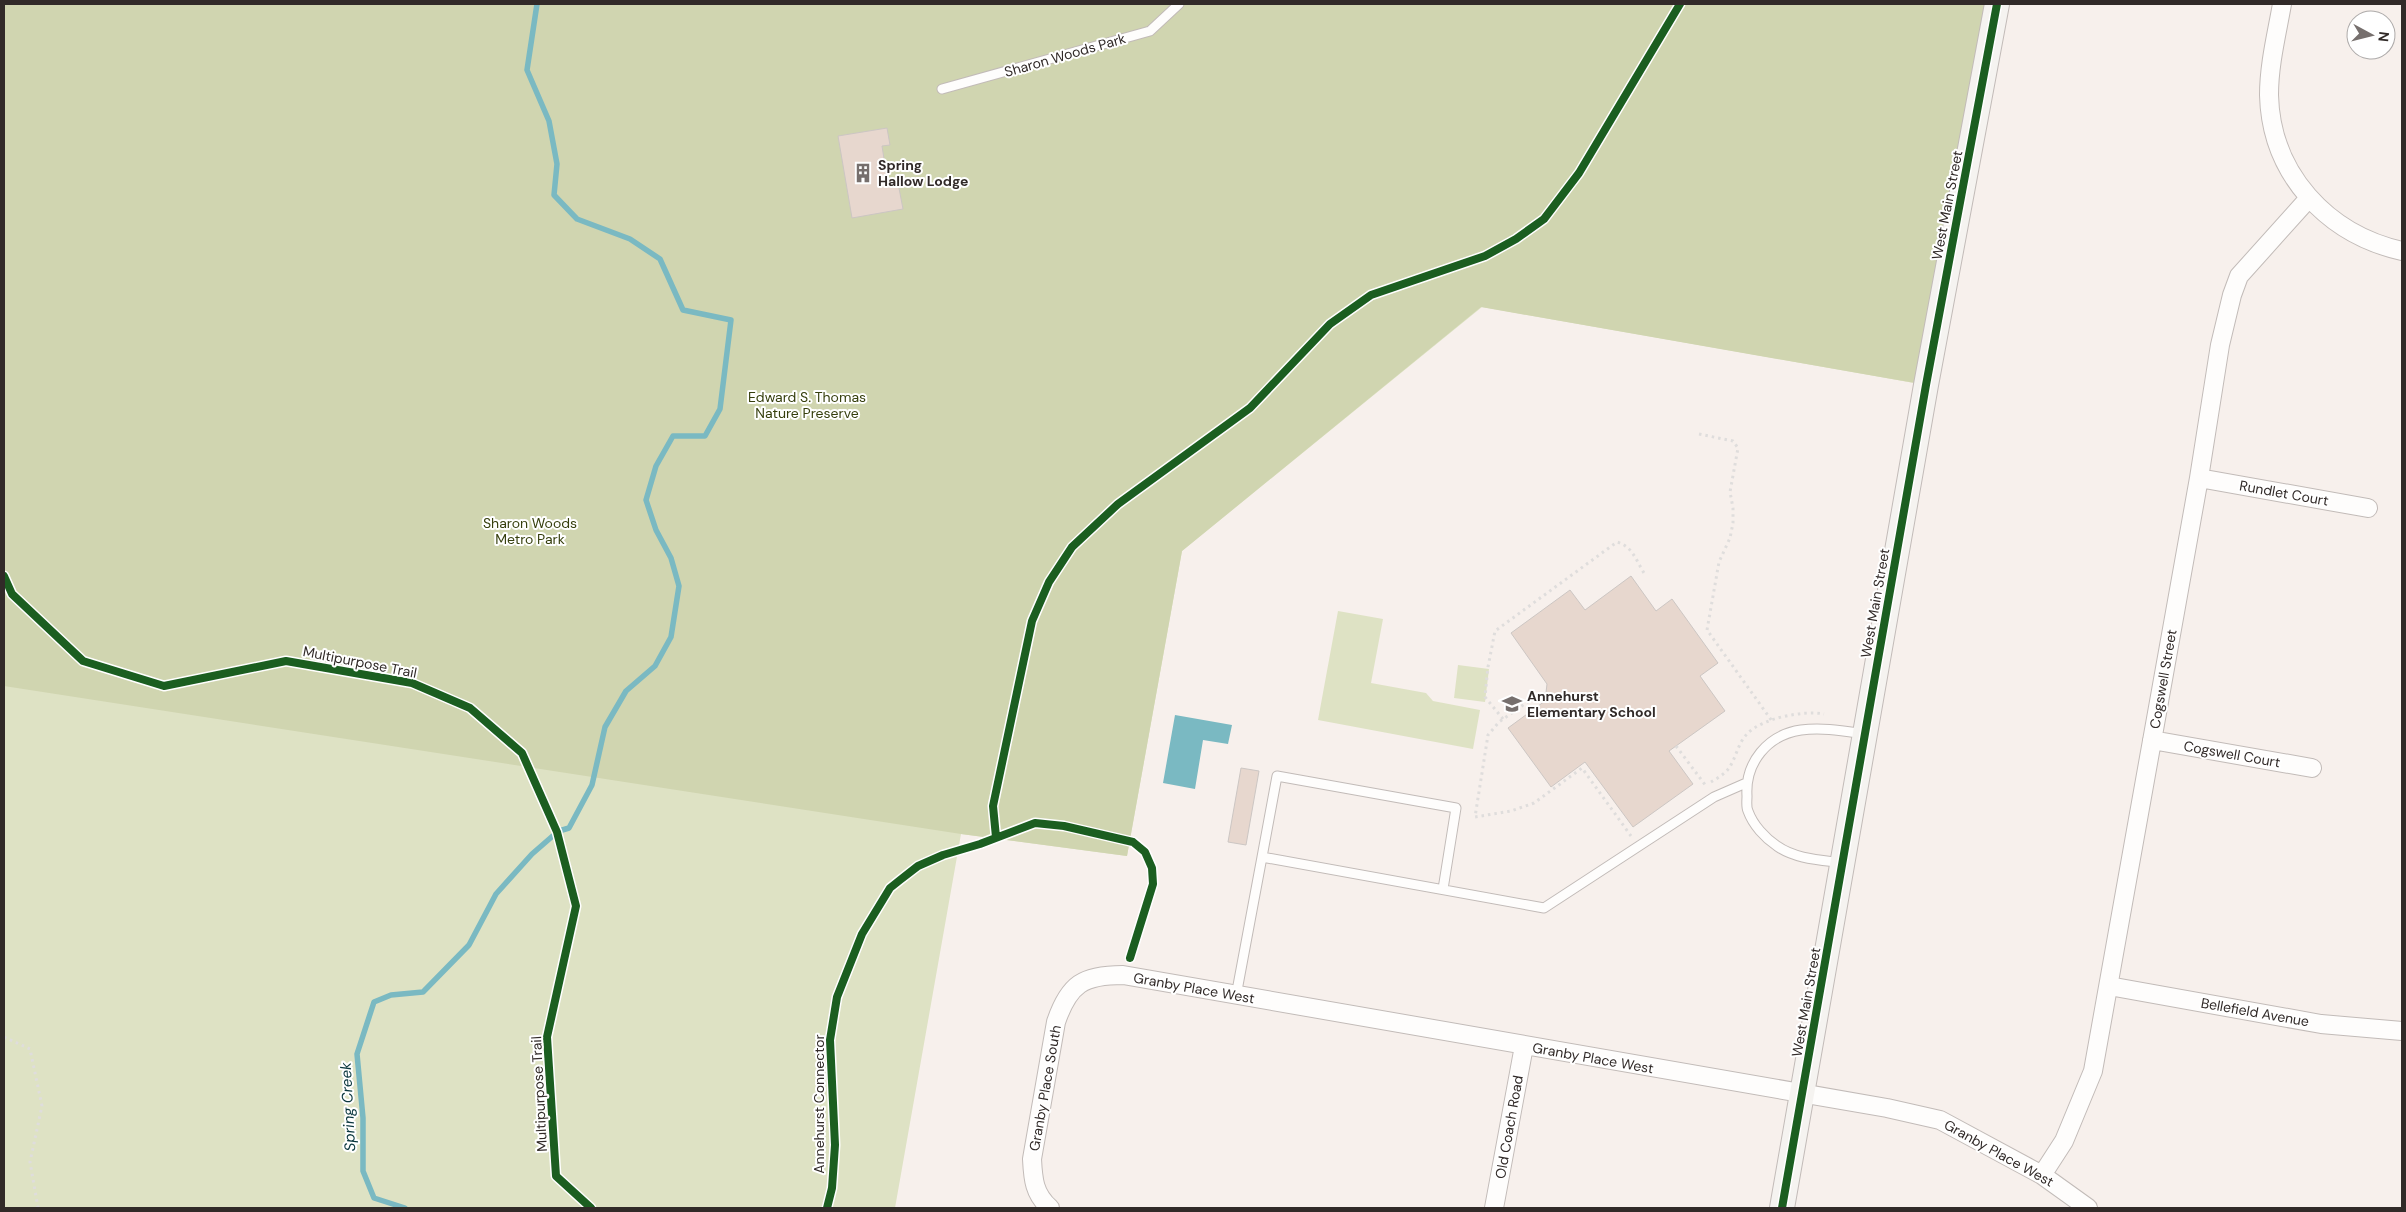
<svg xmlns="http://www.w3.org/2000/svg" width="2406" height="1212" font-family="'DM Sans',sans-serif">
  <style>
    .green { fill: #dee2c4 }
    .forest { fill: #d0d5b0 }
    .water { fill: #7ab9c2 }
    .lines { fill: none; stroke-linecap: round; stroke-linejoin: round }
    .stream { stroke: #7ab9c2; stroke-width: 5.5 }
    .building { fill: #e7d7ce; stroke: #ccc6c3 }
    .service-casing { stroke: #c2bbb8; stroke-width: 11 }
    .minor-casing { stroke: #c2bbb8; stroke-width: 20 }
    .secondary-casing { stroke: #c2bbb8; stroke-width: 26 }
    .path { stroke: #dfdddc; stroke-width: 3; stroke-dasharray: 2.5 4; stroke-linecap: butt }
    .service { stroke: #fefdfc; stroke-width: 9 }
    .minor { stroke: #fefdfc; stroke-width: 18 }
    .secondary { stroke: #f5f3f0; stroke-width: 24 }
    .cycleway-casing { stroke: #fff; stroke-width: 11 }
    .cycleway { stroke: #1b5e20; stroke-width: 8 }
    .labels { text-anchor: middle; stroke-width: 4; stroke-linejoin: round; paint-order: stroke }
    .street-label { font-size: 14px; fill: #312a28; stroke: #fff }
    .poi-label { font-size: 14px; font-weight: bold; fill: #312a28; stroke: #fff; text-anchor: start }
    .park-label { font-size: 14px; fill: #363f0d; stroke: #fff }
    .water-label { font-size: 15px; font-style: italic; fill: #09363d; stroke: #fff }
  </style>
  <rect width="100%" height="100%" fill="#f7f0ec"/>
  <!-- green -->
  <path class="green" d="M4 4 1926 385 1482 307 1182 551 1127 856 961 834 895 1208H4Z
    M1338 611 1383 619 1371 683 1426 693 1433 701 1480 710 1473 749 1318 720Z
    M1458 665 1489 669 1485 702 1454 698Z"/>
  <!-- forest -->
  <path class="forest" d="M4 4H1987L1926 385 1481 307 1182 551 1127 856 961 834 4 686Z"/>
  <!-- water -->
  <path class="water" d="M1175 715 1232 725 1228 744 1203 740 1195 789 1163 783Z"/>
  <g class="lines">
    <!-- stream -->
    <path class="stream" d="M537 4 527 70 549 121 557 164 554 195 577 219 630 239 660 259 683 310 731 320 720 409 705 436H673L656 466 646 500 656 530 671 558 679 586 671 637 655 666 626 691 605 727 592 785 569 828 559 831
      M405 1208 374 1198 363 1171V1118L357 1054 374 1002 391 995 423 992 469 945 496 894 532 854 555 834"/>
  </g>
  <!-- building -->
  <path class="building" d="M887 128 890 145 882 146 888 184 898 183 903 209 852 218 838 136Z
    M1631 576 1656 611 1672 599 1718 663 1700 676 1725 711 1669 751 1693 784 1633 827 1585 762 1551 787 1508 728 1545 701 1547 684 1511 633 1570 590 1585 610Z
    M1241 768 1259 771 1246 845 1228 842Z"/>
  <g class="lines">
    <defs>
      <path id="service" d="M942 89 1150 31 1179 4
        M1262 857 1277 776 1456 808 1443 889
        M1843 863C1821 860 1795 859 1777 846 1765 838 1753 825 1748 811 1746 807 1747 801 1747 796 1745 763 1767 735 1801 730 1822 727 1844 731 1865 734
        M1236 996 1262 857 1544 908 1714 797 1746 783"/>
      <path id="minor" d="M2282 4C2277 33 2269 64 2269 95 2271 174 2327 234 2402 251
        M2199 478 2368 508
        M2152 740 2312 768
        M2109 986 2321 1024 2402 1031
        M2042 1175 2064 1141 2093 1071 2199 478 2220 345 2232 295 2239 276 2309 198
        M1050 1208C1034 1194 1033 1179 1032 1159L1056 1022C1069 984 1083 975 1123 975L1887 1108 1940 1120 2042 1175 2088 1208
        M1494 1208 1524 1046"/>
      <path id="secondary" d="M1782 1208 1926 385 1997 4"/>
    </defs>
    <!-- service casing -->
    <use href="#service" class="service-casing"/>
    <!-- minor casing -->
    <use href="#minor" class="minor-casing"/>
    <!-- secondary casing -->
    <use href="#secondary" class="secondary-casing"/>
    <!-- path -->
    <path class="path" d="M1699 434 1733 441 1738 448 1730 492 1733 508V523L1730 538 1719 562 1707 630 1772 721
      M1546 694H1539L1499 722 1488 735 1475 817 1511 811 1534 803 1582 768 1631 836
      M1503 719 1485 697 1488 667 1495 631 1617 542C1632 546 1636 560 1644 573
      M1676 746 1706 786
      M1711 782C1716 779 1725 774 1729 768 1736 758 1738 743 1747 734 1762 718 1804 710 1824 714
      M4 1037 30 1049 42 1106 30 1162 38 1208"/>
    <!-- service -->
    <use href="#service" class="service"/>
    <!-- minor -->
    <use href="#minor" class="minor"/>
    <!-- secondary -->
    <use href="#secondary" class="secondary"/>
    <defs>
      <path id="cycleway" d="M4 576 12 594 83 661 164 686 286 661 412 683 470 708 522 753 557 832 576 906 547 1037 556 1176 591 1208
        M996 837 993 806 1032 621 1049 582 1072 547 1118 504 1250 408 1330 324 1371 295 1485 256 1516 239 1544 219 1579 173 1680 4
        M827 1208 832 1188 835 1145 830 1040 837 997 862 934 890 888 900 880 918 866 943 855 980 844 1035 823 1064 826 1133 842 1145 852 1152 868 1153 884 1130 958
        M1782 1208 1926 385 1997 4"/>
    </defs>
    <!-- cycleway casing -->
    <use href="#cycleway" class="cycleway-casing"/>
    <!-- cycleway -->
    <use href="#cycleway" class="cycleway"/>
  </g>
  <!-- icons -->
  <defs>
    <symbol id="building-bare" viewBox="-9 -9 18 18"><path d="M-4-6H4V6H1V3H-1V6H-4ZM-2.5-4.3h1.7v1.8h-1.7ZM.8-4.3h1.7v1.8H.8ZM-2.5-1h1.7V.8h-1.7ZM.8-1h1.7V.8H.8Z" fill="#766f6d" stroke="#fff" stroke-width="2.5" paint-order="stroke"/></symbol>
    <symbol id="school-bare" viewBox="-9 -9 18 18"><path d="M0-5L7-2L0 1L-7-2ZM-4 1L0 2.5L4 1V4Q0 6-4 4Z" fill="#766f6d" stroke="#fff" stroke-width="2.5" paint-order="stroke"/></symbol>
  </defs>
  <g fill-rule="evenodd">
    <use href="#building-bare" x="849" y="159" width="28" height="28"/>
    <use href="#school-bare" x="1498" y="690" width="28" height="28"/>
  </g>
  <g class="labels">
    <!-- street labels -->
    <g class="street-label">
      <text transform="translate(1065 55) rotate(-16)" y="5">Sharon Woods Park</text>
      <text transform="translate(1947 205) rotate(-79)" y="5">West Main Street</text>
      <text transform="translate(2284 493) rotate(10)" y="5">Rundlet Court</text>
      <text transform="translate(1875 603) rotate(-80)" y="5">West Main Street</text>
      <text transform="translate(360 662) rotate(11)" y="5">Multipurpose Trail</text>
      <text transform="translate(2163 679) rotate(-80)" y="5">Cogswell Street</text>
      <text transform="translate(2232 754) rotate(10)" y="5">Cogswell Court</text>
      <text transform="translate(1194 988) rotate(10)" y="5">Granby Place West</text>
      <text transform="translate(1806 1002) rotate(-80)" y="5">West Main Street</text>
      <text transform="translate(2255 1012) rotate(10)" y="5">Bellefield Avenue</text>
      <text transform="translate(1593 1058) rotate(10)" y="5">Granby Place West</text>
      <text transform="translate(1045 1088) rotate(-80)" y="5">Granby Place South</text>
      <text transform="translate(539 1094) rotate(-93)" y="5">Multipurpose Trail</text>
      <text transform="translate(819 1104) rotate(-90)" y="5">Annehurst Connector</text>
      <text transform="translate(1509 1127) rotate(-80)" y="5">Old Coach Road</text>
      <text transform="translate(1999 1153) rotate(29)" y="5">Granby Place West</text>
    </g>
    <!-- poi labels -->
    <g class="poi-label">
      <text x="878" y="170">Spring<tspan x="878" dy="16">Hallow Lodge</tspan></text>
      <text x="1527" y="701">Annehurst<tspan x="1527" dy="16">Elementary School</tspan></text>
    </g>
    <!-- park labels -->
    <g class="park-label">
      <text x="807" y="402">Edward S. Thomas<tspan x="807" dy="16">Nature Preserve</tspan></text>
      <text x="530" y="528">Sharon Woods<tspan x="530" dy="16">Metro Park</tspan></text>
    </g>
    <!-- water labels -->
    <g class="water-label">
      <text transform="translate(348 1107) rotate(-93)" y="5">Spring Creek</text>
    </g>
  </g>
  <!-- border -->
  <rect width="2406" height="1212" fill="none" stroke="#312a28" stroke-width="10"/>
  <!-- north arrow -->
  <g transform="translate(2371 35) rotate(97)"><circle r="24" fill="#ffffff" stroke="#adaaa9"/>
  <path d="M0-4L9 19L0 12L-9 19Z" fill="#766f6d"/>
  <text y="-8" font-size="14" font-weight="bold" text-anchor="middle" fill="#312a28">N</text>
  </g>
</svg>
